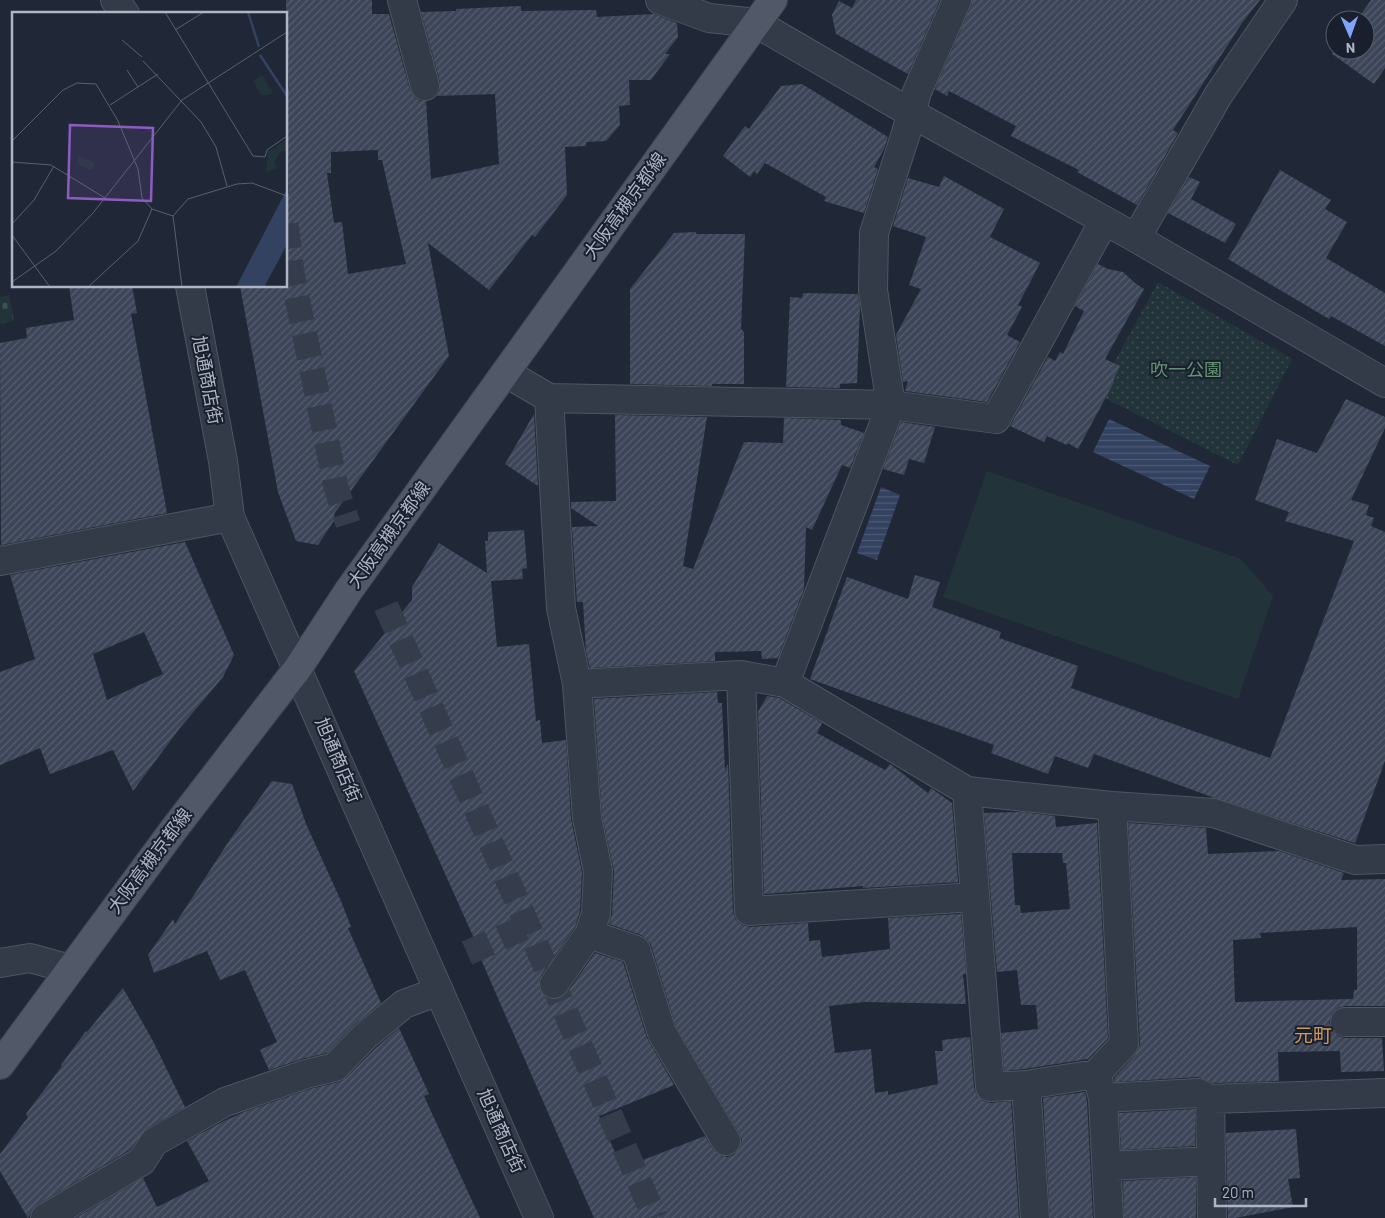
<svg xmlns="http://www.w3.org/2000/svg" width="1385" height="1218" font-family="Barlow,'Noto Sans JP',sans-serif">
  <style>
    .cemetery { fill: url(#cemetery-stones) }
    .park { fill: url(#park-dots) }
    .garden { fill: #223439 }
    .water { fill: url(#water-rules) }
    .building { fill: url(#building-hatch); fill-rule: evenodd }
    .lines { fill: none; stroke-linecap: round; stroke-linejoin: round }
    .pedestrian-tunnel { stroke: #353d4d; stroke-width: 25; stroke-dasharray: 25 12; stroke-linecap: butt }
    .minor-casing { stroke: #4e5563; stroke-width: 30 }
    .tertiary-casing { stroke: #4e5563; stroke-width: 30 }
    .primary-casing { stroke: #3d4352; stroke-width: 30 }
    .minor { stroke: #333a48; stroke-width: 28 }
    .tertiary { stroke: #333a48; stroke-width: 28 }
    .primary { stroke: #515968; stroke-width: 28 }
    .labels { text-anchor: middle; stroke-width: 4; stroke-linejoin: round; paint-order: stroke }
    .street-label { font-size: 18px; fill: #aeb5c5; stroke: #191f2d }
    .park-label { font-size: 18px; fill: #659574; stroke: #191f2d }
    .neighbourhood-label { font-size: 19px; fill: #d49959; stroke: #191f2d }
    .inset-river { fill: none; stroke: #334260; stroke-width: 2.5 }
    .inset-road { fill: none; stroke: #596070; stroke-width: 1 }
    .view { fill: #8d5cc1; fill-opacity: 0.15; stroke: #8d5cc1; stroke-width: 2.5 }
    .inset-edge { fill: none; stroke: #aeb5c5; stroke-width: 2.5 }
  </style>
  <defs>
    <pattern id="cemetery-stones" width="16" height="16" patternUnits="userSpaceOnUse" patternTransform="scale(1.25)"><rect width="16" height="16" fill="#223439"/><path d="M2 7V4a2 2 0 0 1 4 0v3zM10 15v-3a2 2 0 0 1 4 0v3z" fill="#404f54"/></pattern>
    <pattern id="park-dots" width="8" height="8" patternUnits="userSpaceOnUse" patternTransform="scale(1.25)"><rect width="8" height="8" fill="#223439"/><path d="M2 2h.1M6 6h.1" fill="none" stroke="#404f54" stroke-width="1.8" stroke-linecap="round"/></pattern>
    <pattern id="water-rules" width="6" height="5" patternUnits="userSpaceOnUse" patternTransform="scale(1.25)"><rect width="6" height="5" fill="#334260"/><path d="M0 2.5h6" fill="none" stroke="#4e5b75"/></pattern>
    <pattern id="building-hatch" width="6" height="6" patternUnits="userSpaceOnUse" patternTransform="scale(1.25)"><rect width="6" height="6" fill="#3c4658"/><path d="M-1 1l2-2M0 6l6-6M5 7l2-2" fill="none" stroke="#565e6e"/></pattern>
  </defs>
  <rect width="100%" height="100%" fill="#202838"/>
  <!-- cemetery -->
  <path class="cemetery" d="M9 295 14 321 0 324V297Z"/>
  <!-- park -->
  <path class="park" d="M1158 282 1292 359 1238 465 1097 394Z"/>
  <!-- garden -->
  <path class="garden" d="M987 471 1241 559 1273 596 1238 699 943 597Z"/>
  <!-- water -->
  <path class="water" d="M1109 419 1210 466 1194 499 1093 452Z
    M881 487 900 495 877 560 857 553Z"/>
  <!-- building -->
  <path class="building" d="M286 0H372V14H389L410 90 414 97 420 101H426L431 179 499 164 495 94 437 96 440 90V82L421 12 456 11V9L521 6V11L596 10 597 17 654 14 677 23 678 37 665 54H670L651 80H629L630 105 619 106 620 125 606 141 586 142V146L565 147 567 195 535 237 532 235 489 290 428 243 449 356 334 514 335 519 318 545 296 541 278 492 240 286H286V194L289 193 288 144H286V89H289L288 50 286 48ZM378 150V160H382L406 264 348 274 342 222 334 223 327 173H331V152Z
    M856 0H940L908 74 836 34 832 15 839 1 852 8Z
    M972 0H1260L1242 23 1173 130 1178 133 1137 205 1077 172 1079 170 1011 136 1016 126 949 91 947 96 935 89 971 6Z
    M1371 0H1385V68L1374 84 1332 54 1335 49 1365 50V20H1357Z
    M802 84 888 137 884 149 874 167 878 169 864 213 824 201 826 197 765 163 757 174 754 171 750 177 723 156 745 126 749 129 781 86Z
    M1280 170 1331 200 1325 209 1347 222 1326 258 1385 293V346L1331 316 1329 319 1228 259Z
    M944 176 1004 209 990 237 1040 263 1018 305 1022 307 1007 335 1020 342 987 402 905 391 908 381 903 382 896 335 921 289 909 285 926 237 893 226 908 178 939 187Z
    M1189 177 1200 182 1191 199 1236 224 1225 243 1168 213Z
    M696 232V234H745L741 329 744 332V384H712V386L630 384V289L674 233Z
    M1098 264 1108 269 1123 272 1135 283 1144 289 1105 359 1120 366 1113 381 1114 382 1078 449 1068 443 1067 445 1047 436 1044 442 1010 426 1048 357 1055 361 1060 352 1063 354 1084 311 1075 306Z
    M69 286H132L137 313 131 314 167 513 1 545 0 343 27 338 26 328 74 320Z
    M803 293 858 294 860 306 857 383 840 384V388L786 387 790 297 802 298Z
    M1346 399 1385 417V428L1351 500 1369 505 1366 515 1374 518 1371 526 1385 532V761L1355 843 1212 797 1094 754 1088 768 1055 756 1048 774 991 753 994 745 810 679 847 577 908 599 915 575 940 582 932 607 1001 632 999 638 1078 666 1071 688 1270 758 1354 541 1285 521 1289 512 1255 500 1277 439 1317 453Z
    M534 414 538 486 505 464Z
    M615 415 707 417 683 566 693 569 744 442 783 443 784 418 841 420V425L864 433 850 468 842 465 812 530 806 527 804 589 778 658 762 659 761 651 715 652V661L590 668 586 652 583 602H577L572 527 598 526 571 508V502L616 501Z
    M901 422 935 427 924 463 909 459 904 475 883 469Z
    M524 530 527 568 522 569 523 579 491 581 497 647 529 644 536 721 540 720 542 743 566 740 571 819 582 872 580 911 575 927 541 975 539 982 540 990 545 996 552 999 561 998 567 993 595 953 623 962 647 1038 674 1085 599 1116 622 1168 705 1136 713 1149 718 1154 727 1157 734 1155 739 1149 742 1140 739 1133 676 1027 651 945 647 939 641 935 609 924 612 915 614 871 602 816 594 699 717 692 718 703H722L725 770 728 764 733 912 736 920 742 925 750 927 808 923 809 941 820 940 822 957 890 949 888 918 961 914 966 974H963L966 1004 864 1002 829 1006 835 1053 871 1049 875 1093 888 1091V1095L938 1084 935 1051H943L942 1040 970 1037 974 1088 977 1095 983 1101 990 1103 1011 1101 1019 1218H594L480 957 482 956 354 671 412 600V587L439 543 487 573 485 541H488V532Z
    M185 542 234 655 223 677 180 728 133 791 113 750 50 774 40 748 0 765V672L35 659 10 575ZM144 632 163 674 107 700 93 654Z
    M767 696 779 698 822 723 817 733 885 770 890 764 928 793 931 788 952 803 958 882 863 888V886L764 894 758 712Z
    M272 781 292 784 306 824 341 901 351 927 348 928 381 1003 354 1025 327 1053 301 1059 269 1070 260 1050 277 1042 245 970 220 980 207 951 154 973 148 955 173 919 175 924 229 841Z
    M1021 812 1055 816 1056 827 1097 823 1108 1038 1088 1059 1024 1069 1004 1071 1001 1033 1038 1029 1036 1005H1021L1017 970 997 972 984 813ZM1012 853H1062L1063 863H1066L1070 909 1021 913 1020 905H1015Z
    M1128 823 1206 828 1208 854 1279 851 1344 873 1341 880 1385 879V1006H1345L1338 1008 1332 1014 1329 1022 1331 1029 1338 1036 1345 1038H1382L1384 1071 1341 1072 1340 1051 1278 1052 1279 1081 1214 1083 1198 1077 1115 1082 1114 1078 1135 1055 1140 1044ZM1357 927V990H1354L1353 999 1235 1002 1233 940 1261 938 1260 933Z
    M123 988 153 1041 185 1107 146 1129 131 1149 37 1205 32 1210 28 1218 0 1171V1154L28 1117 26 1114 62 1066 61 1065 86 1031 87 1032Z
    M399 1028 429 1094 424 1096 480 1218H76L143 1178 157 1207 209 1181 187 1141 222 1122 244 1112 310 1089 339 1082 346 1078 376 1048Z
    M1085 1092 1087 1101 1093 1218H1050L1043 1098Z
    M1195 1109V1146L1121 1150 1119 1113Z
    M1296 1129 1300 1178 1288 1179 1293 1207 1235 1218H1228L1226 1133Z
    M1196 1177V1218H1124L1123 1181Z"/>
  <g class="lines">
    <!-- pedestrian-tunnel -->
    <path class="pedestrian-tunnel" d="M286 224 292 273 336 487 348 524
      M386 606 528 926 655 1218
      M467 953 528 926"/>
    <defs>
      <path id="minor" d="M402 0 425 86
        M660 0 709 18 756 23
        M1136 238 1219 94 1283 0
        M506 373 549 398 561 608 577 684 741 675 785 683 967 791 1112 806 1214 813 1355 860 1385 859
        M549 398 891 405 996 419 1104 221
        M0 561 230 517
        M741 675 749 911 975 897
        M785 683 891 405 873 290 874 233 906 133 917 92 957 0
        M967 791 990 1087 1026 1085 1096 1074 1124 1044 1112 806
        M589 934 636 950 662 1033 726 1141
        M0 963 30 958 70 969
        M554 984 589 934 596 914 598 871 587 818 577 684
        M1345 1022H1385
        M1098 1080 1103 1098 1109 1218
        M1026 1085 1035 1218
        M1103 1098 1199 1093 1210 1099 1385 1093
        M1210 1099 1212 1218
        M1107 1166 1211 1161
        M45 1218 142 1161 154 1142 225 1102 306 1074 335 1067 365 1036 404 1004 439 991"/>
      <path id="tertiary" d="M115 0 125 14
        M756 23 911 113 1136 238 1385 383
        M190 286 223 461 230 517 539 1218"/>
      <path id="primary" d="M0 1065 174 829 298 668 349 590 773 0"/>
    </defs>
    <!-- minor casing -->
    <use href="#minor" class="minor-casing"/>
    <!-- tertiary casing -->
    <use href="#tertiary" class="tertiary-casing"/>
    <!-- primary casing -->
    <use href="#primary" class="primary-casing"/>
    <!-- minor -->
    <use href="#minor" class="minor"/>
    <!-- tertiary -->
    <use href="#tertiary" class="tertiary"/>
    <!-- primary -->
    <use href="#primary" class="primary"/>
  </g>
  <g class="labels">
    <!-- street labels -->
    <g class="street-label">
      <text transform="translate(625 206) rotate(-54)" y="6">大阪高槻京都線</text>
      <text transform="translate(207 380) rotate(79)" y="6">旭通商店街</text>
      <text transform="translate(389 535) rotate(-54)" y="6">大阪高槻京都線</text>
      <text transform="translate(338 760) rotate(67)" y="6">旭通商店街</text>
      <text transform="translate(150 861) rotate(-53)" y="6">大阪高槻京都線</text>
      <text transform="translate(501 1131) rotate(66)" y="6">旭通商店街</text>
    </g>
    <!-- park labels -->
    <g class="park-label">
      <text x="1186" y="376">吹一公園</text>
    </g>
    <!-- neighbourhood labels -->
    <g class="neighbourhood-label">
      <text x="1313" y="1042">元町</text>
    </g>
  </g>
  <!-- overview -->
  <g transform="translate(12 12)">
    <rect width="275" height="275" fill="#202838"/>
    <path d="M275 127V139H269L262 150 266 156 254 159 256 140Z" fill="#223439"/>
    <path d="M250 63 261 81 256 83H249L241 69ZM66 144 83 151 80 158 65 152Z" fill="#223439"/>
    <path d="M275 177V232L269 244 252 275H224Z" fill="#334260"/>
    <path class="inset-river" d="M236 0 247 35M248 43 275 84"/>
    <path class="inset-road" d="M153 0 241 144 253 145 255 138 275 124M163 18 192 0M110 28 130 45M131 49 189 110 204 135 215 174M115 58 126 75M98 93 146 62M0 129 51 78 65 71 84 72 106 109 126 157 130 186 140 197 161 204M0 150 39 153 93 186M161 204 176 187 225 172 240 171 275 184M161 204 170 275M0 212 22 188 42 154M0 223 38 275M0 270 44 239 81 201 170 88 275 20M76 275 126 229 140 197"/>
    <path class="view" d="M58 113 141 116 139 189 56 186Z"/>
    <rect width="275" height="275" class="inset-edge"/>
  </g>
  <!-- north arrow -->
  <g transform="translate(1350 35) rotate(178)"><circle r="24" fill="#191f2d" stroke="#555b6a"/>
  <path d="M0-4L9 19L0 12L-9 19Z" fill="#7fa4f9"/>
  <text y="-8" font-size="14" font-weight="bold" text-anchor="middle" fill="#aeb5c5">N</text>
  </g>
  <!-- scale -->
  <path d="M1215 1198v8h91v-8" fill="none" stroke="#aeb5c5" stroke-width="2.5"/>
  <text x="1222" y="1198" font-size="15" fill="#aeb5c5" stroke="#191f2d" stroke-width="4" paint-order="stroke">20 m</text>
</svg>
